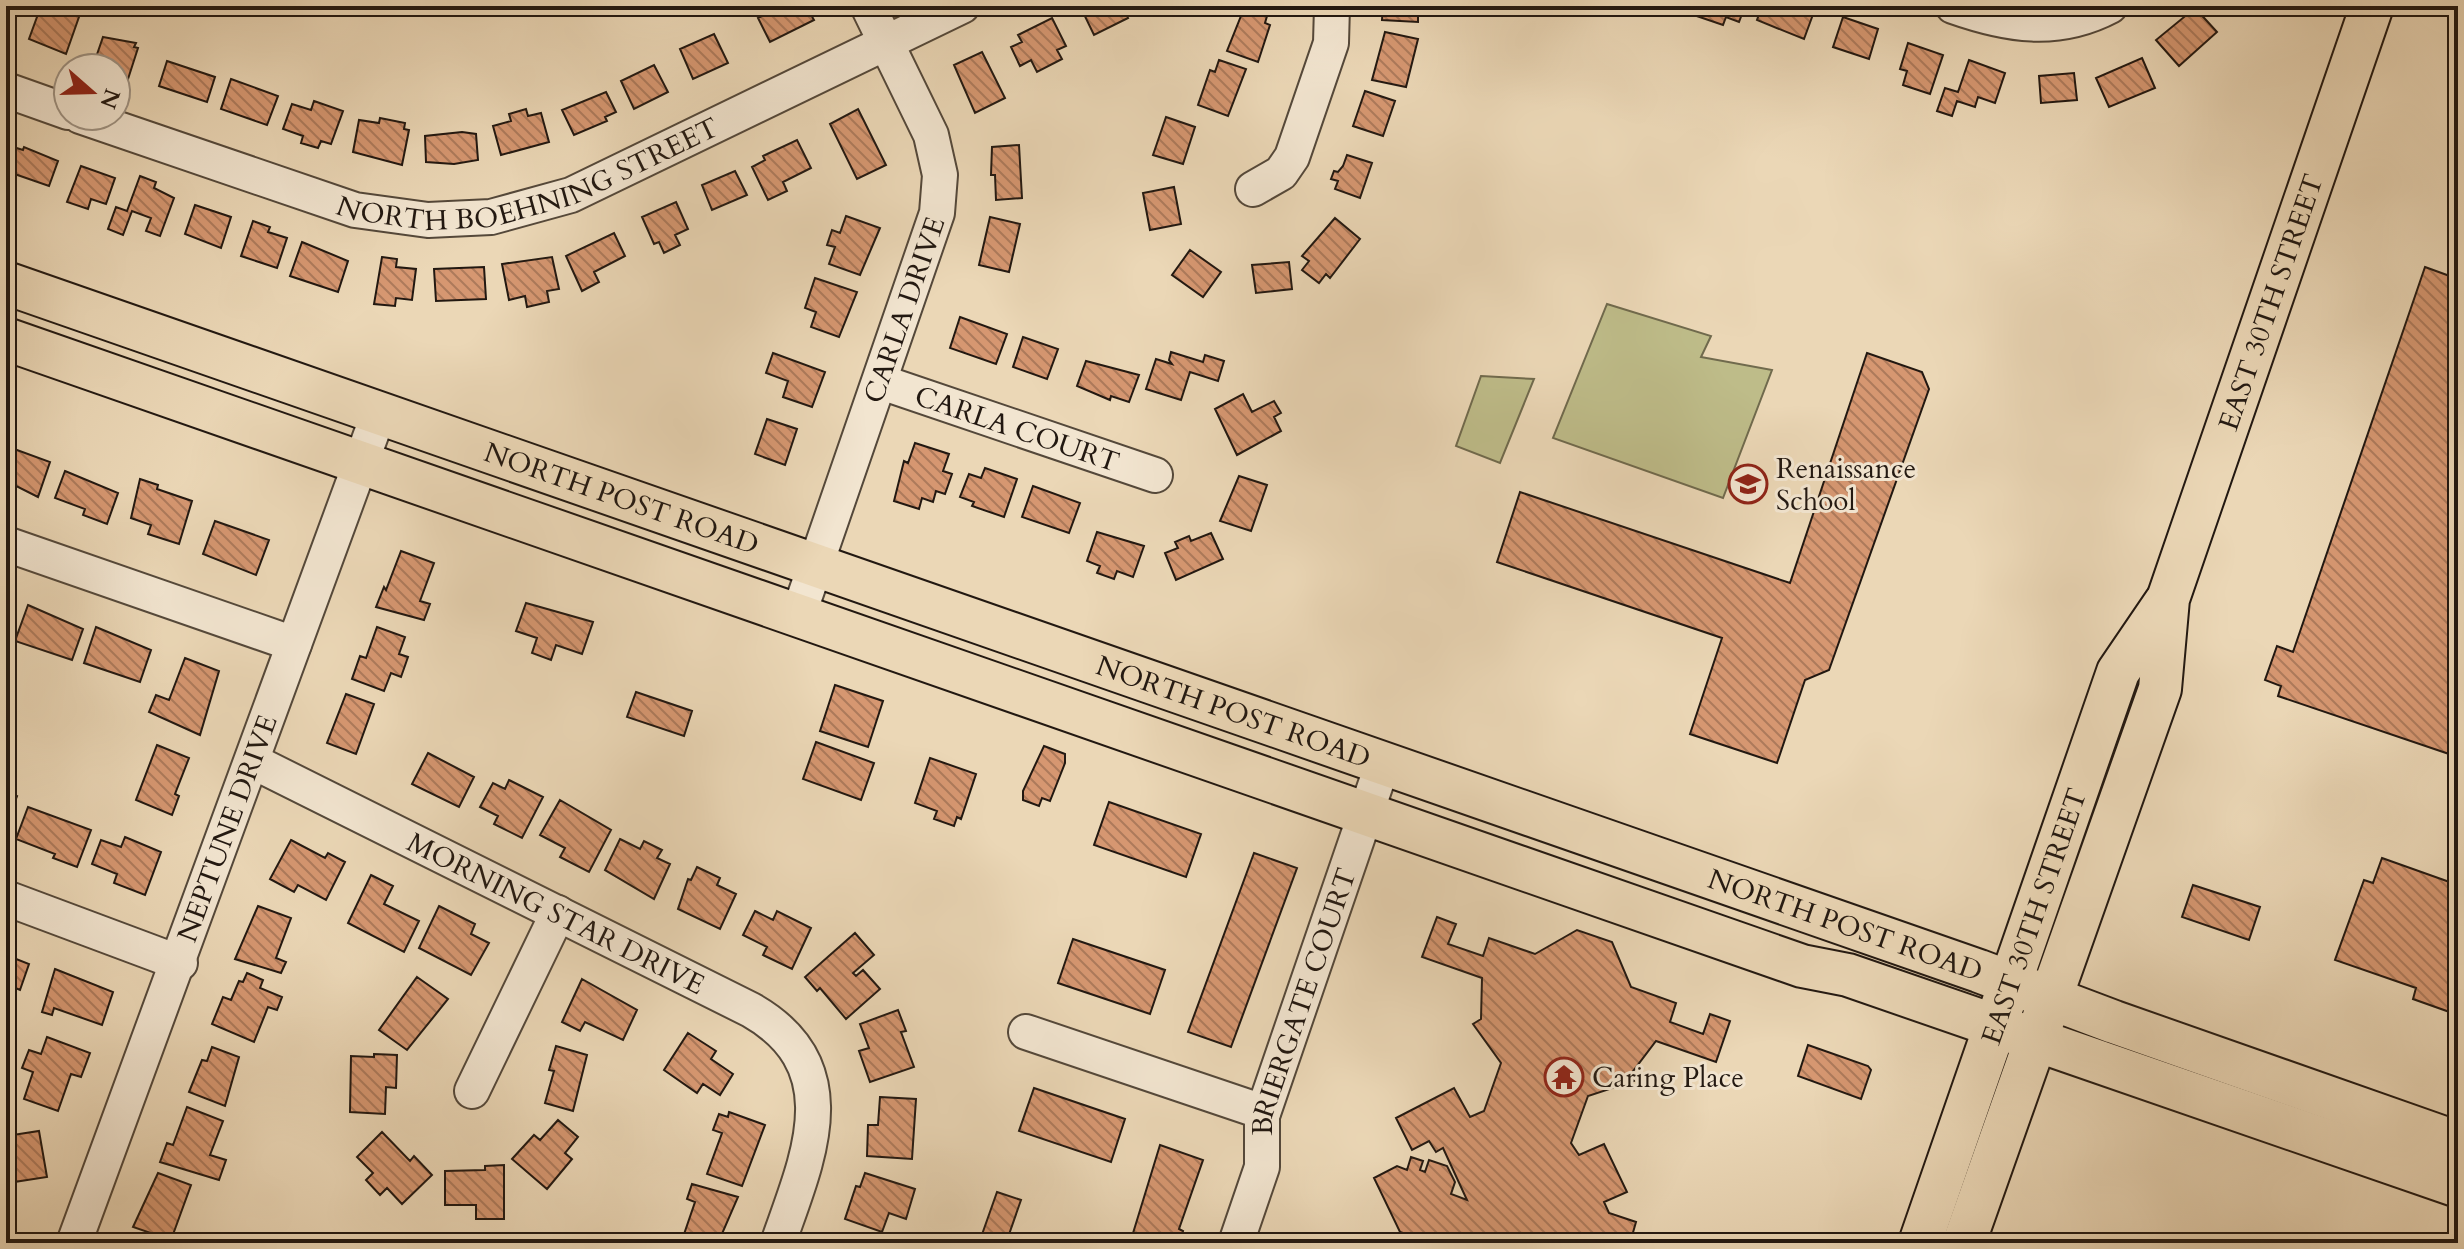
<svg xmlns="http://www.w3.org/2000/svg" width="2464" height="1249" font-family="Cardo,serif">
  <style>
    .park { fill: #bebc89; stroke: #706a4d; stroke-width: 2 }
    .building { fill: url(#building-back-hatch); stroke: #221811; stroke-width: 2 }
    .lines { fill: none; stroke-linecap: round; stroke-linejoin: round }
    .minor-casing { stroke: #54483a; stroke-width: 38 }
    .major-casing { stroke: #221811; stroke-width: 46 }
    .minor { stroke: #f2e5d0; stroke-width: 34 }
    .major { stroke: #ebd7b6; stroke-width: 42 }
    .labels { text-anchor: middle; stroke-width: 6; stroke-linejoin: round; paint-order: stroke }
    .street-label { font-size: 28px; fill: #221811; stroke: #f2e5d0 }
    .poi-label { font-size: 28px; fill: #221811; stroke: #f2e5d0; text-anchor: start }
  </style>
  <defs>
    <pattern id="building-back-hatch" width="6" height="6" patternUnits="userSpaceOnUse" patternTransform="scale(2)"><rect width="6" height="6" fill="#d69771"/><path d="M-1 5l2 2M0 0l6 6M5-1l2 2" fill="none" stroke="#ad7a5b"/></pattern>
  </defs>
  <rect width="100%" height="100%" fill="#ebd7b6"/>
  <filter id="stains"><feTurbulence type="fractalNoise" baseFrequency=".0025" numOctaves="4"/><feColorMatrix values="0 0 0 0 .2 0 0 0 0 .09 0 0 0 0 .02 0 0 0 .5 -.17"/></filter>
  <radialGradient id="worn" r=".72"><stop offset=".6" stop-color="#630" stop-opacity="0"/><stop offset="1" stop-color="#630" stop-opacity=".3"/></radialGradient>
  <!-- park -->
  <path class="park" d="M1607 304 1711 336 1701 357 1772 370 1723 498 1553 438Z
    M1481 376 1534 379 1500 463 1456 446Z"/>
  <!-- building -->
  <path class="building" d="M41 6H58L80 14 66 54 29 39Z
    M782 6H806L814 20 770 42 758 18Z
    M1080 6H1121L1128 18 1094 35Z
    M1245 6H1270L1265 23 1270 25 1258 62 1227 51Z
    M1383 6H1418V22L1382 20Z
    M1690 6H1745L1739 22 1726 17 1723 25 1688 13Z
    M1762 6 1815 9 1804 39 1757 20Z
    M2195 8 2217 32 2179 66 2156 40Z
    M1843 17 1878 29 1869 59 1833 47Z
    M1052 18 1066 46 1057 50 1062 59 1037 72 1031 60 1020 66 1011 47 1022 42 1018 35Z
    M1385 32 1418 39 1406 87 1372 80Z
    M714 34 728 63 693 79 680 49Z
    M103 37 136 43 134 47 138 48 128 79 116 75V68L93 66Z
    M1908 43 1943 55 1930 94 1903 85 1907 71 1900 69Z
    M982 52 1005 98 975 113 954 65Z
    M2142 58 2155 88 2109 107 2096 78Z
    M1219 60 1246 69 1228 116 1198 105 1210 70 1215 72Z
    M1969 60 2005 73 1995 103 1978 97 1975 107 1957 101 1952 116 1937 111 1945 88 1958 92Z
    M167 61 215 77 207 102 159 86Z
    M654 65 668 92 634 109 621 81Z
    M2074 73 2077 100 2041 103 2039 76Z
    M231 79 278 96 267 125 221 109Z
    M1365 91 1395 101 1383 136 1353 126Z
    M606 92 616 112 605 117 607 121 574 135 562 110Z
    M314 101 343 111 331 144 321 141 318 148 301 143 303 136 283 129 292 104 311 110Z
    M526 109 528 116 541 113 549 142 501 155 493 126 511 121 509 114Z
    M858 109 886 165 857 179 830 124Z
    M1166 117 1195 127 1183 164 1153 155Z
    M380 118 405 123 404 129 409 130 402 165 353 152 359 120 379 123Z
    M462 132 476 134 478 160 454 164 426 162 425 136Z
    M797 140 811 168 783 182 787 191 768 200 752 167 765 160 763 156Z
    M1019 145 1022 198 996 200 995 175H991L992 147Z
    M10 146 23 150 24 147 58 161 49 186 6 171Z
    M1347 155 1372 163 1360 198 1335 189 1338 181 1331 179 1334 171 1338 172 1343 166Z
    M81 166 115 178 106 204 91 199 88 209 67 202Z
    M735 171 747 195 712 210 702 185Z
    M140 176 156 182 154 188 174 198 160 236 146 231 151 218 132 211 123 235 108 229 116 207 127 211Z
    M1174 187 1181 224 1150 230 1143 193Z
    M676 202 688 229 675 235 680 245 664 253 659 242 654 244 642 217Z
    M195 205 231 217 221 248 185 234Z
    M846 216 880 228 860 275 829 264 835 247 827 245 832 230 840 233Z
    M990 217 1020 224 1009 272 979 265Z
    M1335 218 1360 239 1330 278 1326 274 1319 283 1302 270 1309 261 1302 256Z
    M253 221 270 227 268 232 287 238 277 268 241 256Z
    M614 233 625 256 594 272 599 282 582 291 566 256Z
    M302 242 348 261 338 292 290 276Z
    M1190 250 1221 272 1203 297 1172 275Z
    M382 257 397 259 396 267 416 269 412 300 396 298 395 306 374 304Z
    M552 257 559 289 547 291 549 302 527 307 525 296 509 300 502 264Z
    M1289 262 1292 289 1256 293 1252 265Z
    M484 267 486 299 436 301 434 269Z
    M2425 267 2458 279V757L2278 696 2281 686 2265 680 2277 646 2293 652Z
    M815 278 857 292 839 337 811 327 816 312 805 308Z
    M960 317 1007 334 996 364 950 348Z
    M1023 337 1058 349 1047 379 1013 367Z
    M1171 352 1203 362 1205 355 1224 361 1218 381 1190 372 1181 400 1146 389 1156 359 1172 364 1169 360Z
    M773 353 825 372 812 407 783 397 788 381 766 373Z
    M1867 353 1922 372 1929 389 1829 670 1805 680 1777 763 1690 734 1722 638 1497 562 1520 492 1790 583Z
    M1086 361 1139 375 1129 402 1111 396 1110 400 1077 386Z
    M1243 394 1252 412 1274 401 1281 413 1274 417 1281 431 1237 455 1215 409Z
    M767 419 797 429 785 465 755 454Z
    M915 443 949 454 943 471 952 474 945 494 936 491 933 502 922 498 919 509 894 501 904 461 908 463Z
    M6 446 50 462 38 497 6 481Z
    M985 468 1017 479 1004 517 972 506 974 502 960 497 969 474 981 478Z
    M65 471 118 493 107 524 83 515 85 509 55 498Z
    M1239 476 1267 485 1251 531 1220 521Z
    M140 479 158 485 157 489 192 501 179 544 148 534 151 525 131 518Z
    M1033 486 1080 503 1069 533 1022 517Z
    M215 521 269 540 256 575 203 554Z
    M1097 532 1144 546 1133 577 1117 571 1114 579 1097 573 1100 566 1087 561Z
    M1211 533 1223 559 1176 580 1165 553 1178 548 1175 542 1189 536 1191 541Z
    M401 551 434 563 420 601 430 604 424 620 376 607 384 587 386 590Z
    M526 603 593 622 582 654 556 645 551 660 532 653 537 638 516 631Z
    M28 605 83 629 72 660 15 641Z
    M96 627 151 650 140 682 84 663Z
    M377 627 405 637 399 654 408 657 401 677 391 673 384 691 352 679 360 656 366 658Z
    M185 658 219 671 200 735 149 712 156 695 169 700Z
    M835 685 883 701 868 747 820 731Z
    M636 692 692 711 684 736 627 717Z
    M346 694 374 704 356 754 327 743Z
    M816 742 874 763 861 800 803 779Z
    M157 745 189 758 175 794 179 796 172 815 136 800Z
    M1044 746 1065 754V763L1050 801 1042 798 1039 806 1023 800V791Z
    M428 753 474 777 459 807 412 784Z
    M930 758 976 774 961 819 957 817 954 826 934 819 937 811 915 803Z
    M509 780 543 797 522 838 494 824 498 816 480 807 493 783 505 789Z
    M6 792 17 796 6 826Z
    M560 800 611 830 589 872 560 857 565 848 540 835Z
    M1109 802 1201 834 1186 877 1094 845Z
    M28 807 91 830 77 867 53 858 55 854 16 839Z
    M125 837 161 852 145 895 114 883 117 874 92 864 101 840 121 847Z
    M620 839 640 849 644 841 662 850 657 858 670 864 654 899 605 870Z
    M291 840 325 858 328 853 345 862 326 900 298 885 294 892 270 879Z
    M1254 853 1297 868 1231 1047 1188 1032Z
    M2382 858 2458 885V1015L2413 999 2416 988 2335 960 2364 880 2373 883Z
    M697 867 720 878 717 885 736 894 720 929 678 909 688 879 691 880Z
    M371 875 393 886 384 904 419 921 404 952 348 923Z
    M2193 885 2260 907 2249 940 2182 917Z
    M258 906 291 918 276 958 286 962 281 973 235 959Z
    M439 906 475 924 471 934 489 943 471 975 419 948Z
    M755 911 773 920 777 911 811 928 792 969 763 955 767 947 743 935Z
    M1437 917 1456 924 1448 944 1483 956 1489 938 1535 954 1577 930 1612 942 1631 987 1676 1003 1670 1022 1703 1034 1710 1014 1730 1021 1716 1062 1656 1041 1631 1074 1634 1081 1588 1096 1571 1143 1579 1155 1604 1144 1627 1192 1604 1202 1609 1213 1636 1222 1630 1243H1432L1400 1232 1374 1178 1397 1166 1407 1170 1411 1157 1423 1161 1420 1170 1425 1172 1429 1160 1447 1166 1455 1182 1451 1194 1467 1200 1443 1148 1436 1152 1429 1141 1412 1150 1396 1118 1454 1088 1470 1117 1484 1111 1501 1063 1473 1024 1481 1019 1482 978 1422 957Z
    M855 933 874 955 853 973 856 976 863 970 880 989 846 1019 820 988 817 991 805 977Z
    M1073 939 1165 970 1150 1014 1058 983Z
    M6 955 29 964 20 990 6 984Z
    M55 969 113 992 102 1025 54 1008 52 1015 42 1012Z
    M247 973 263 980 260 988 282 997 277 1010 268 1007 254 1042 212 1024 223 997 231 1000 239 981 243 982Z
    M417 977 448 999 407 1050 379 1030Z
    M582 979 637 1010 623 1040 585 1022 580 1031 562 1022Z
    M898 1010 906 1031 901 1032 914 1067 870 1082 859 1051 869 1048 860 1024Z
    M688 1033 716 1051 711 1059 733 1074 720 1095 703 1084 697 1093 664 1070Z
    M47 1037 90 1053 81 1077 71 1074 58 1111 24 1099 33 1072 22 1068 29 1050 41 1054Z
    M1808 1045 1868 1066 1871 1070 1861 1099 1798 1076Z
    M556 1046 587 1055 573 1111 545 1103 554 1071 549 1070Z
    M212 1047 239 1057 225 1106 189 1092 202 1060 207 1061Z
    M374 1054 397 1055 396 1088 386 1087 385 1114 350 1112 351 1056 374 1057Z
    M1034 1088 1125 1119 1111 1162 1019 1131Z
    M880 1097 916 1099 912 1159 867 1156 868 1125H878Z
    M187 1107 223 1121 210 1155 226 1160 219 1180 160 1162 167 1143 173 1145Z
    M729 1112 765 1125 742 1186 707 1174 722 1133 713 1130 719 1114 728 1117Z
    M558 1120 578 1137 565 1153 572 1159 547 1189 512 1159 534 1135 540 1140Z
    M39 1131 47 1177 14 1182 13 1173 6 1174V1136Z
    M382 1132 410 1161 414 1156 432 1175 402 1204 387 1188 380 1195 366 1180 373 1173 357 1157Z
    M1160 1145 1203 1160 1179 1229 1183 1231 1179 1243H1130Z
    M504 1165V1219H476V1205H445V1171L485 1170V1166Z
    M158 1173 191 1185 171 1240 133 1227Z
    M865 1173 915 1189 906 1219 889 1213 882 1232 845 1219 856 1186 860 1187Z
    M692 1184 738 1197 718 1243H681L695 1202 687 1199Z
    M997 1192 1021 1200 1006 1243H979Z"/>
  <g class="lines">
    <defs>
      <g id="minor">
        <path d="M1953 6C2007 25 2057 34 2110 6"/>
        <path d="M6 90 68 112"/>
        <path id="s1" d="M80 116 355 210 428 220 491 217 571 195 962 6"/>
        <path d="M1253 189 1281 173 1292 157 1331 43 1332 6"/>
        <path id="s2" d="M881 382 1155 475"/>
        <path d="M6 544 294 644"/>
        <path id="s3" d="M798 616 937 213 940 175 931 135 868 6"/>
        <path id="s4" d="M252 761 751 1010C851 1067 807 1160 778 1243"/>
        <path d="M6 898 180 963"/>
        <path d="M1026 1032 1263 1112"/>
        <path d="M472 1091 558 913"/>
        <path id="s5" d="M74 1243 379 413"/>
        <path id="s6" d="M1236 1243 1262 1167V1116L1383 763"/>
      </g>
      <g id="major">
        <path id="s7" d="M6 283 1979 971 2114 1022 2458 1143"/>
        <path d="M6 339 1802 966 1848 975 2458 1186"/>
        <path id="s8" d="M1920 1243 2118 672 2165 603"/>
        <path id="s9" d="M1964 1243 2160 689 2168 599 2372 6"/>
      </g>
    </defs>
    <!-- minor casing -->
    <use href="#minor" class="minor-casing"/>
    <!-- major casing -->
    <use href="#major" class="major-casing"/>
    <!-- minor -->
    <use href="#minor" class="minor"/>
    <!-- major -->
    <use href="#major" class="major"/>
  </g>
  <!-- icons -->
  <defs>
    <symbol id="school-ring" viewBox="-11 -11 22 22"><circle r="9.5" fill="#f2e5d0" stroke="#8f2418" stroke-width="1.5"/><path d="M0-5L7-2L0 1L-7-2ZM-4 1L0 2.5L4 1V4Q0 6-4 4Z" fill="#8f2418"/></symbol>
    <symbol id="temple-ring" viewBox="-11 -11 22 22"><circle r="9.5" fill="#f2e5d0" stroke="#8f2418" stroke-width="1.5"/><path d="M0-6L5-2H3V0L6.5 2.5H4V6H1.5V3h-3V6H-4V2.5H-6.5L-3 0V-2H-5Z" fill="#8f2418"/></symbol>
  </defs>
  <g fill-rule="evenodd">
    <use href="#school-ring" x="1726" y="462" width="44" height="44"/>
    <use href="#temple-ring" x="1542" y="1055" width="44" height="44"/>
  </g>
  <g class="labels">
    <!-- street labels -->
    <g class="street-label">
      <text dy="10" stroke="none"><textPath href="#s1" startOffset="472">NORTH BOEHNING STREET</textPath></text>
      <text dy="10" stroke="none"><textPath href="#s9" startOffset="992">EAST 30TH STREET</textPath></text>
      <text dy="10" stroke="none"><textPath href="#s3" startOffset="324">CARLA DRIVE</textPath></text>
      <text dy="10" stroke="none"><textPath href="#s2" startOffset="144">CARLA COURT</textPath></text>
      <text dy="10" stroke="none"><textPath href="#s7" startOffset="652">NORTH POST ROAD</textPath></text>
      <text dy="10" stroke="none"><textPath href="#s7" startOffset="1300">NORTH POST ROAD</textPath></text>
      <text dy="10" stroke="none"><textPath href="#s5" startOffset="442">NEPTUNE DRIVE</textPath></text>
      <text dy="10" stroke="none"><textPath href="#s4" startOffset="340">MORNING STAR DRIVE</textPath></text>
      <text dy="10" stroke="none"><textPath href="#s8" startOffset="346">EAST 30TH STREET</textPath></text>
      <text dy="10" stroke="none"><textPath href="#s7" startOffset="1948">NORTH POST ROAD</textPath></text>
      <text dy="10" stroke="none"><textPath href="#s6" startOffset="252">BRIERGATE COURT</textPath></text>
    </g>
    <!-- poi labels -->
    <g class="poi-label">
      <text x="1776" y="478">Renaissance<tspan x="1776" dy="32">School</tspan></text>
      <text x="1592" y="1087">Caring Place</text>
    </g>
  </g>
  <!-- margin -->
  <rect width="2464" height="1249" fill="none" stroke="#ebd7b6" stroke-width="32"/>
  <rect x="8" y="8" width="2448" height="1233" fill="none" stroke="#221811" stroke-width="4"/>
  <rect x="16" y="16" width="2432" height="1217" fill="none" stroke="#221811" stroke-width="2"/>
  <!-- north arrow -->
  <g transform="translate(92 92) rotate(110)"><circle r="38" fill="#f2e5d0" stroke="#9f9384" stroke-width="2"/>
  <path d="M0-6L14 30L0 20L-14 30Z" fill="#8f2418"/>
  <text y="-12" font-size="22" font-weight="bold" text-anchor="middle" fill="#221811">N</text>
  </g>
  <rect width="100%" height="100%" filter="url(#stains)"/>
  <rect width="100%" height="100%" fill="url(#worn)"/>
</svg>
